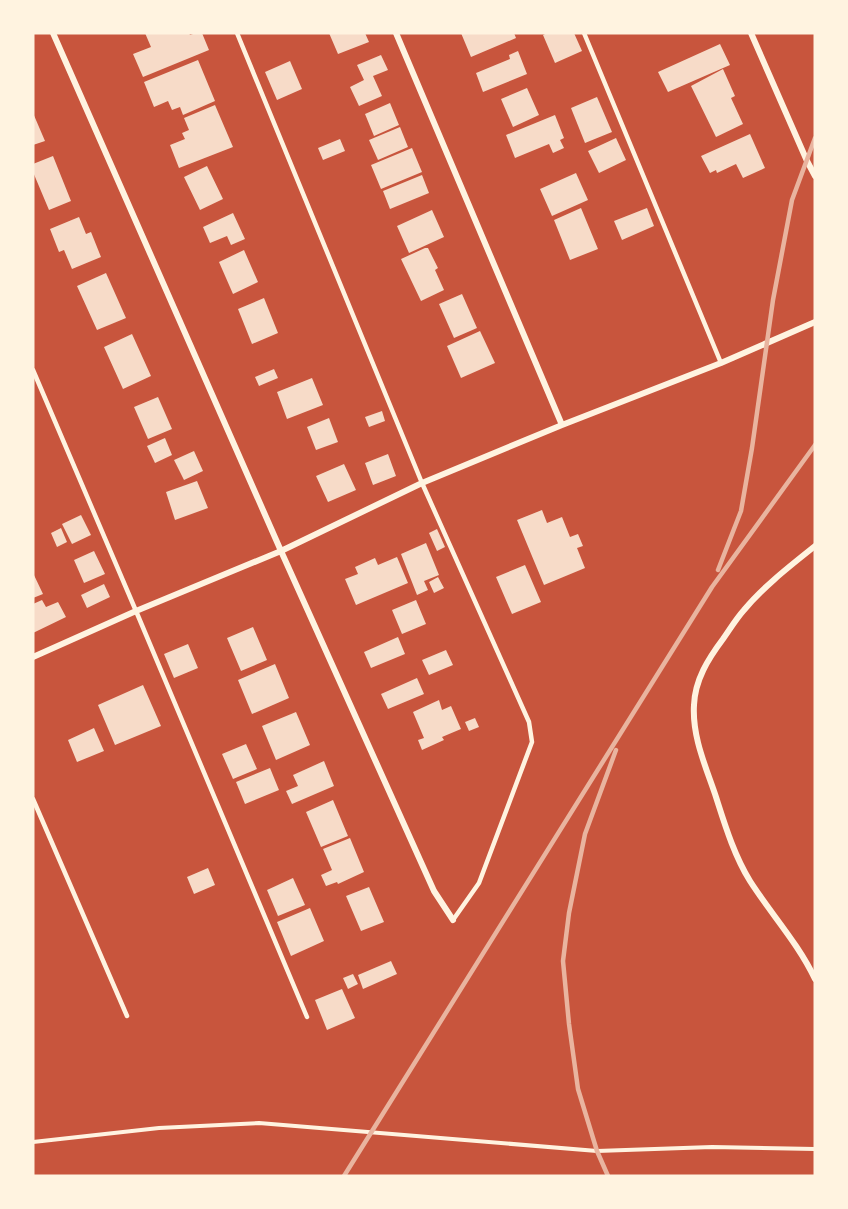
<svg xmlns="http://www.w3.org/2000/svg" width="848" height="1209" font-family="Georgia,serif">
  <style>
    .building { fill: #f7dbc8 }
    .lines { fill: none; stroke-linecap: round; stroke-linejoin: round }
    .path { stroke: #fff3e0; stroke-width: 4 }
    .service { stroke: #fff3e0; stroke-width: 4.5 }
    .minor { stroke: #fff3e0; stroke-width: 6 }
    .rail { stroke: #e9b49f; stroke-width: 4.5 }
  </style>
  <rect width="100%" height="100%" fill="#c8553d"/>
  <!-- building -->
  <path class="building" d="M145 33H189L190 35 196 33H202L209 50 143 77 133 54 151 47Z
    M329 33H365L369 42 338 54Z
    M461 33H514L516 38 471 57Z
    M547 33H574L582 51 555 63 543 35Z
    M720 44 730 65 668 92 658 72Z
    M518 51 527 74 483 92 476 73 510 59 509 55Z
    M381 55 388 70 373 76 382 96 359 106 350 87 364 80 357 65Z
    M198 60 215 101 183 115 180 107 172 110 168 101 154 107 144 82Z
    M290 61 302 89 277 100 265 72Z
    M723 69 735 96 731 98 743 124 716 137 691 86Z
    M527 88 539 115 513 127 501 99Z
    M597 97 612 132 585 143 571 108Z
    M390 103 399 125 374 136 365 114Z
    M215 105 233 147 179 168 170 145 185 139 182 133 189 130 184 118Z
    M33 113 45 141 33 145Z
    M555 115 564 138 560 140 564 148 553 153 549 144 515 158 506 135Z
    M400 127 408 147 378 160 369 140Z
    M750 134 765 168 743 178 736 164 717 173 716 170 710 173 701 156Z
    M616 138 626 160 599 173 588 151Z
    M340 139 345 151 323 160 318 148Z
    M412 148 422 172 381 189 371 165Z
    M53 156 71 201 49 210 33 172V164Z
    M207 166 223 199 200 210 184 177Z
    M576 173 588 200 552 216 540 189Z
    M422 175 429 193 390 209 383 191Z
    M581 208 598 249 570 260 554 220Z
    M647 208 654 226 622 240 614 221Z
    M432 210 444 237 409 253 397 226Z
    M233 213 245 239 231 245 227 236 210 243 203 227Z
    M79 217 86 234 91 232 101 257 72 269 64 250 59 252 50 229Z
    M425 248H428L438 268 435 270 444 290 421 301 401 259Z
    M244 250 258 282 233 294 219 262Z
    M106 273 126 318 97 330 77 286Z
    M462 294 477 328 454 338 439 304Z
    M264 298 278 333 252 344 238 309Z
    M480 331 495 363 461 378 447 346Z
    M132 334 151 376 123 389 104 347Z
    M274 369 278 378 259 386 255 377Z
    M312 378 323 405 287 419 277 392Z
    M158 397 172 429 148 439 134 407Z
    M382 411 385 421 369 427 365 417Z
    M329 418 338 442 316 450 307 427Z
    M165 438 172 455 155 463 147 446Z
    M194 451 203 471 184 480 174 460Z
    M388 454 396 476 373 485 365 463Z
    M344 464 356 490 328 502 316 476Z
    M197 481 208 508 175 520 166 492Z
    M542 510 547 523 562 517 570 537 578 534 583 546 577 548 585 568 544 585 517 520Z
    M81 515 91 535 72 544 62 524Z
    M61 528 67 542 57 547 51 533Z
    M437 529 445 547 437 551 429 533Z
    M426 543 439 575 424 581 428 590 417 595 401 554Z
    M94 551 105 574 84 583 74 560Z
    M397 557 408 583 356 605 345 579 358 574 355 567 375 558 378 565Z
    M525 565 541 602 512 614 496 577Z
    M33 573 43 594 33 598Z
    M438 577 444 588 434 593 429 582Z
    M104 584 110 597 87 608 81 595Z
    M42 600 46 607 58 602 66 617 33 633V604Z
    M416 600 426 624 402 634 392 610Z
    M253 627 267 660 241 671 227 638Z
    M398 637 405 654 371 668 364 652Z
    M188 644 198 668 174 678 164 654Z
    M446 650 453 665 429 675 422 660Z
    M275 664 289 698 252 714 238 680Z
    M417 678 424 694 388 709 381 694Z
    M143 685 161 726 115 745 98 705Z
    M439 700 442 710 451 706 461 729 442 737 444 740 422 750 418 740 424 738 413 712Z
    M296 712 310 745 276 760 262 726Z
    M475 718 479 727 469 731 465 722Z
    M94 728 104 751 77 762 68 740Z
    M246 744 257 769 233 779 222 754Z
    M324 761 334 786 292 804 286 791 298 786 293 775Z
    M270 768 279 790 245 804 236 782Z
    M333 800 348 836 321 847 306 812Z
    M350 838 364 872 338 884 337 882 326 886 321 875 332 870 323 849Z
    M208 868 215 885 194 894 187 877Z
    M293 878 305 905 278 916 267 890Z
    M369 887 384 922 361 931 346 896Z
    M310 908 324 941 291 956 277 922Z
    M391 961 397 974 363 989 358 975Z
    M353 974 358 984 348 989 343 978Z
    M342 989 355 1018 327 1030 315 1000Z"/>
  <g class="lines">
    <!-- path -->
    <path class="path" d="M33 1142 159 1128 259 1123 597 1151 712 1147 815 1149"/>
    <!-- service -->
    <path class="service" d="M237 33 422 483 529 722 532 742 479 883 453 920
      M584 33 721 363
      M33 370 136 611 307 1017
      M33 799 127 1016"/>
    <!-- minor -->
    <path class="minor" d="M53 33 281 551 434 891 453 920
      M396 33 562 425
      M751 33 807 161 815 176
      M815 546C790 566 764 586 744 610 736 619 730 629 723 639 708 659 695 680 694 705 692 737 706 767 716 797 725 825 734 855 750 881 771 914 798 943 815 979
      M33 657 136 611 281 551 422 483 562 425 721 363 815 322"/>
    <!-- rail -->
    <path class="rail" d="M718 570 741 511 752 448 773 300 792 200 815 138
      M344 1176 712 587 815 445
      M608 1176 597 1151 578 1089 569 1024 563 961 569 913 585 834 616 750"/>
  </g>
  <!-- border -->
  <rect width="848" height="1209" fill="none" stroke="#fff3e0" stroke-width="69"/>
</svg>
